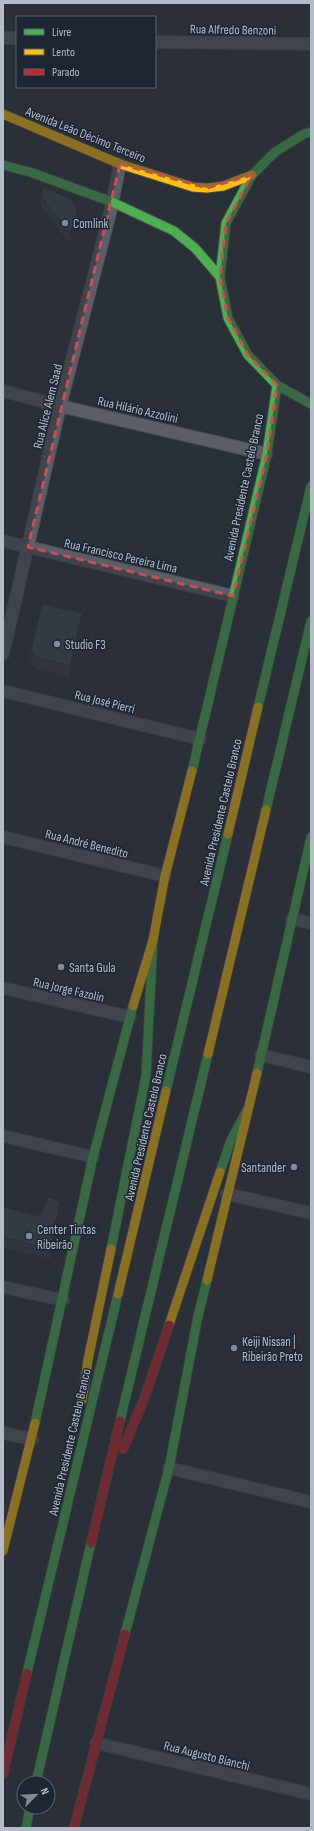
<svg xmlns="http://www.w3.org/2000/svg" width="314" height="1831" font-family="'Sofia Sans Condensed',sans-serif">
  <style>
    .lines { fill: none; stroke-linecap: round; stroke-linejoin: round }
    .street-casing { stroke: #484c53; stroke-width: 14 }
    .fast-casing { stroke: #484c53; stroke-width: 11 }
    .slow-casing { stroke: #484c53; stroke-width: 11 }
    .jam-casing { stroke: #484c53; stroke-width: 11 }
    .street { stroke: #5a5e66; stroke-width: 12 }
    .fast { stroke: #4caf50; stroke-width: 9 }
    .slow { stroke: #ffc107; stroke-width: 9 }
    .jam { stroke: #c62828; stroke-width: 9 }
    .wall { fill: #3a3f45 }
    .shaded-wall { fill: #303338 }
    .building { fill: #444950; stroke: #303338 }
    .marked { fill: none; stroke: #ce4d50; stroke-width: 3; stroke-dasharray: 8 5; stroke-linejoin: round }
    .poi-dot { fill: #848b96; stroke: #1d2633; stroke-width: 1.5 }
    .labels { text-anchor: middle; stroke-width: 3; stroke-linejoin: round; paint-order: stroke }
    .street-label { font-size: 13px; fill: #b4bcc9; stroke: #1d2633 }
    .poi-label { font-size: 13px; fill: #b4bcc9; stroke: #1d2633; text-anchor: start }
  </style>
  <rect width="100%" height="100%" fill="#2a3038"/>
  <g class="lines">
    <defs>
      <path id="street" d="M3 38H17
        M155 42 311 44
        M3 391 60 406 267 454
        M3 541 233 596
        M3 654 60 406 110 213 120 164
        M3 691 200 739
        M3 837 165 876
        M292 919 311 923
        M3 988 130 1017
        M261 1055 311 1067
        M3 1136 93 1157
        M227 1194 311 1213
        M3 1287 63 1300
        M3 1433 32 1439
        M169 1468 311 1502
        M96 1743 311 1794"/>
      <path id="fast" d="M311 132 304 134 275 152 252 175 226 223 220 277 228 318 248 355 277 385 311 404
        M3 165 30 172 112 202 174 231 195 248 220 277
        M258 707 311 486
        M192 771 267 454 277 385
        M266 810 311 621
        M257 1073 311 837
        M166 1091 228 834
        M220 1172 231 1140 247 1110
        M111 1249 146 1076 153 940
        M120 1421 208 1054
        M35 1423 93 1157 133 1006
        M125 1634 169 1468 198 1316 207 1280
        M27 1673 118 1294
        M36 1783 91 1543
        M26 1828 30 1807"/>
      <path id="slow" d="M3 114 120 164 193 187 207 188 223 186 252 175
        M228 834 258 707
        M133 1006 153 940 165 876 192 771
        M208 1054 266 810
        M207 1280 257 1073
        M118 1294 166 1091
        M169 1325 220 1172
        M82 1400 88 1360 111 1249
        M3 1551 35 1423"/>
      <path id="jam" d="M123 1449 144 1399 169 1325
        M91 1543 120 1421
        M3 1774 27 1673
        M74 1828 125 1634"/>
    </defs>
    <!-- street casing -->
    <use href="#street" class="street-casing"/>
    <!-- fast casing -->
    <use href="#fast" class="fast-casing"/>
    <!-- slow casing -->
    <use href="#slow" class="slow-casing"/>
    <!-- jam casing -->
    <use href="#jam" class="jam-casing"/>
    <!-- street -->
    <use href="#street" class="street"/>
    <!-- fast -->
    <use href="#fast" class="fast"/>
    <!-- slow -->
    <use href="#slow" class="slow"/>
    <!-- jam -->
    <use href="#jam" class="jam"/>
  </g>
  <!-- wall -->
  <path class="wall" d="M41 196 76 208V228L70 244 41 206Z
    M82 625 70 677 36 669 31 662V650Z
    M3 1207 39 1216 60 1212 50 1259 3 1247Z"/>
  <!-- shaded-wall -->
  <path class="shaded-wall" d="M76 218V228L70 244V234Z
    M82 613V625L70 677V666Z
    M60 1202V1212L50 1259V1249Z"/>
  <!-- building -->
  <path class="building" d="M44 187 71 200 76 208V218L70 234 41 196Z
    M42 604 82 613 70 666 36 657 31 650Z
    M49 1197 60 1202 50 1249 3 1237V1207L39 1216Z"/>
  <!-- marked area -->
  <path d="M0 0H314V1831H0ZM120 164 207 188 252 175 226 223 220 277 228 318 248 355 277 385 267 454 233 596 28 547Z" fill="#2a3038" fill-opacity=".55" fill-rule="evenodd"/>
  <path class="marked" d="M120 164 207 188 252 175 226 223 220 277 228 318 248 355 277 385 267 454 233 596 28 547Z"/>
  <!-- markers -->
  <g class="poi-dot">
    <circle cx="65" cy="223" r="4"/>
    <circle cx="57" cy="644" r="4"/>
    <circle cx="61" cy="967" r="4"/>
    <circle cx="294" cy="1167" r="4"/>
    <circle cx="29" cy="1236" r="4"/>
    <circle cx="234" cy="1348" r="4"/>
  </g>
  <g class="labels">
    <!-- street labels -->
    <g class="street-label">
      <text transform="translate(233 29) rotate(1)" y="5">Rua Alfredo Benzoni</text>
      <text transform="translate(86 134) rotate(22)" y="5">Avenida Leão Décimo Terceiro</text>
      <text transform="translate(47 406) rotate(-76)" y="5">Rua Alice Alem Saad</text>
      <text transform="translate(138 409) rotate(13)" y="5">Rua Hilário Azzolini</text>
      <text transform="translate(243 487) rotate(-78)" y="5">Avenida Presidente Castelo Branco</text>
      <text transform="translate(121 555) rotate(13)" y="5">Rua Francisco Pereira Lima</text>
      <text transform="translate(105 701) rotate(14)" y="5">Rua José Pierri</text>
      <text transform="translate(220 812) rotate(-77)" y="5">Avenida Presidente Castelo Branco</text>
      <text transform="translate(87 843) rotate(14)" y="5">Rua André Benedito</text>
      <text transform="translate(69 989) rotate(13)" y="5">Rua Jorge Fazolin</text>
      <text transform="translate(145 1127) rotate(-77)" y="5">Avenida Presidente Castelo Branco</text>
      <text transform="translate(69 1442) rotate(-77)" y="5">Avenida Presidente Castelo Branco</text>
      <text transform="translate(207 1755) rotate(14)" y="5">Rua Augusto Bianchi</text>
    </g>
    <!-- poi labels -->
    <g class="poi-label">
      <text x="73" y="228">Comlink</text>
      <text x="65" y="649">Studio F3</text>
      <text x="69" y="972">Santa Gula</text>
      <text x="286" y="1172" text-anchor="end">Santander</text>
      <text x="37" y="1234">Center Tintas<tspan x="37" dy="15">Ribeirão</tspan></text>
      <text x="242" y="1346">Keiji Nissan |<tspan x="242" dy="15">Ribeirão Preto</tspan></text>
    </g>
  </g>
  <!-- border -->
  <rect width="314" height="1831" fill="none" stroke="#b4bcc9" stroke-width="8"/>
  <!-- legend -->
  <rect x="16" y="16" width="140" height="72" fill="#1d2633" stroke="#59626f"/>
  <rect x="24" y="29" width="20" height="6" fill="#4caf50" stroke="#59626f"/>
  <text x="52" y="36" font-size="12" fill="#b4bcc9">Livre</text>
  <rect x="24" y="49" width="20" height="6" fill="#ffc107" stroke="#59626f"/>
  <text x="52" y="56" font-size="12" fill="#b4bcc9">Lento</text>
  <rect x="24" y="69" width="20" height="6" fill="#c62828" stroke="#59626f"/>
  <text x="52" y="76" font-size="12" fill="#b4bcc9">Parado</text>
  <!-- north arrow -->
  <g transform="translate(36 1795) rotate(66)"><circle r="19" fill="#1d2633" stroke="#59626f"/>
  <path d="M0-3L7 15L0 10L-7 15Z" fill="#848b96"/>
  <text y="-6" font-size="11" font-weight="bold" text-anchor="middle" fill="#b4bcc9">N</text>
  </g>
</svg>
